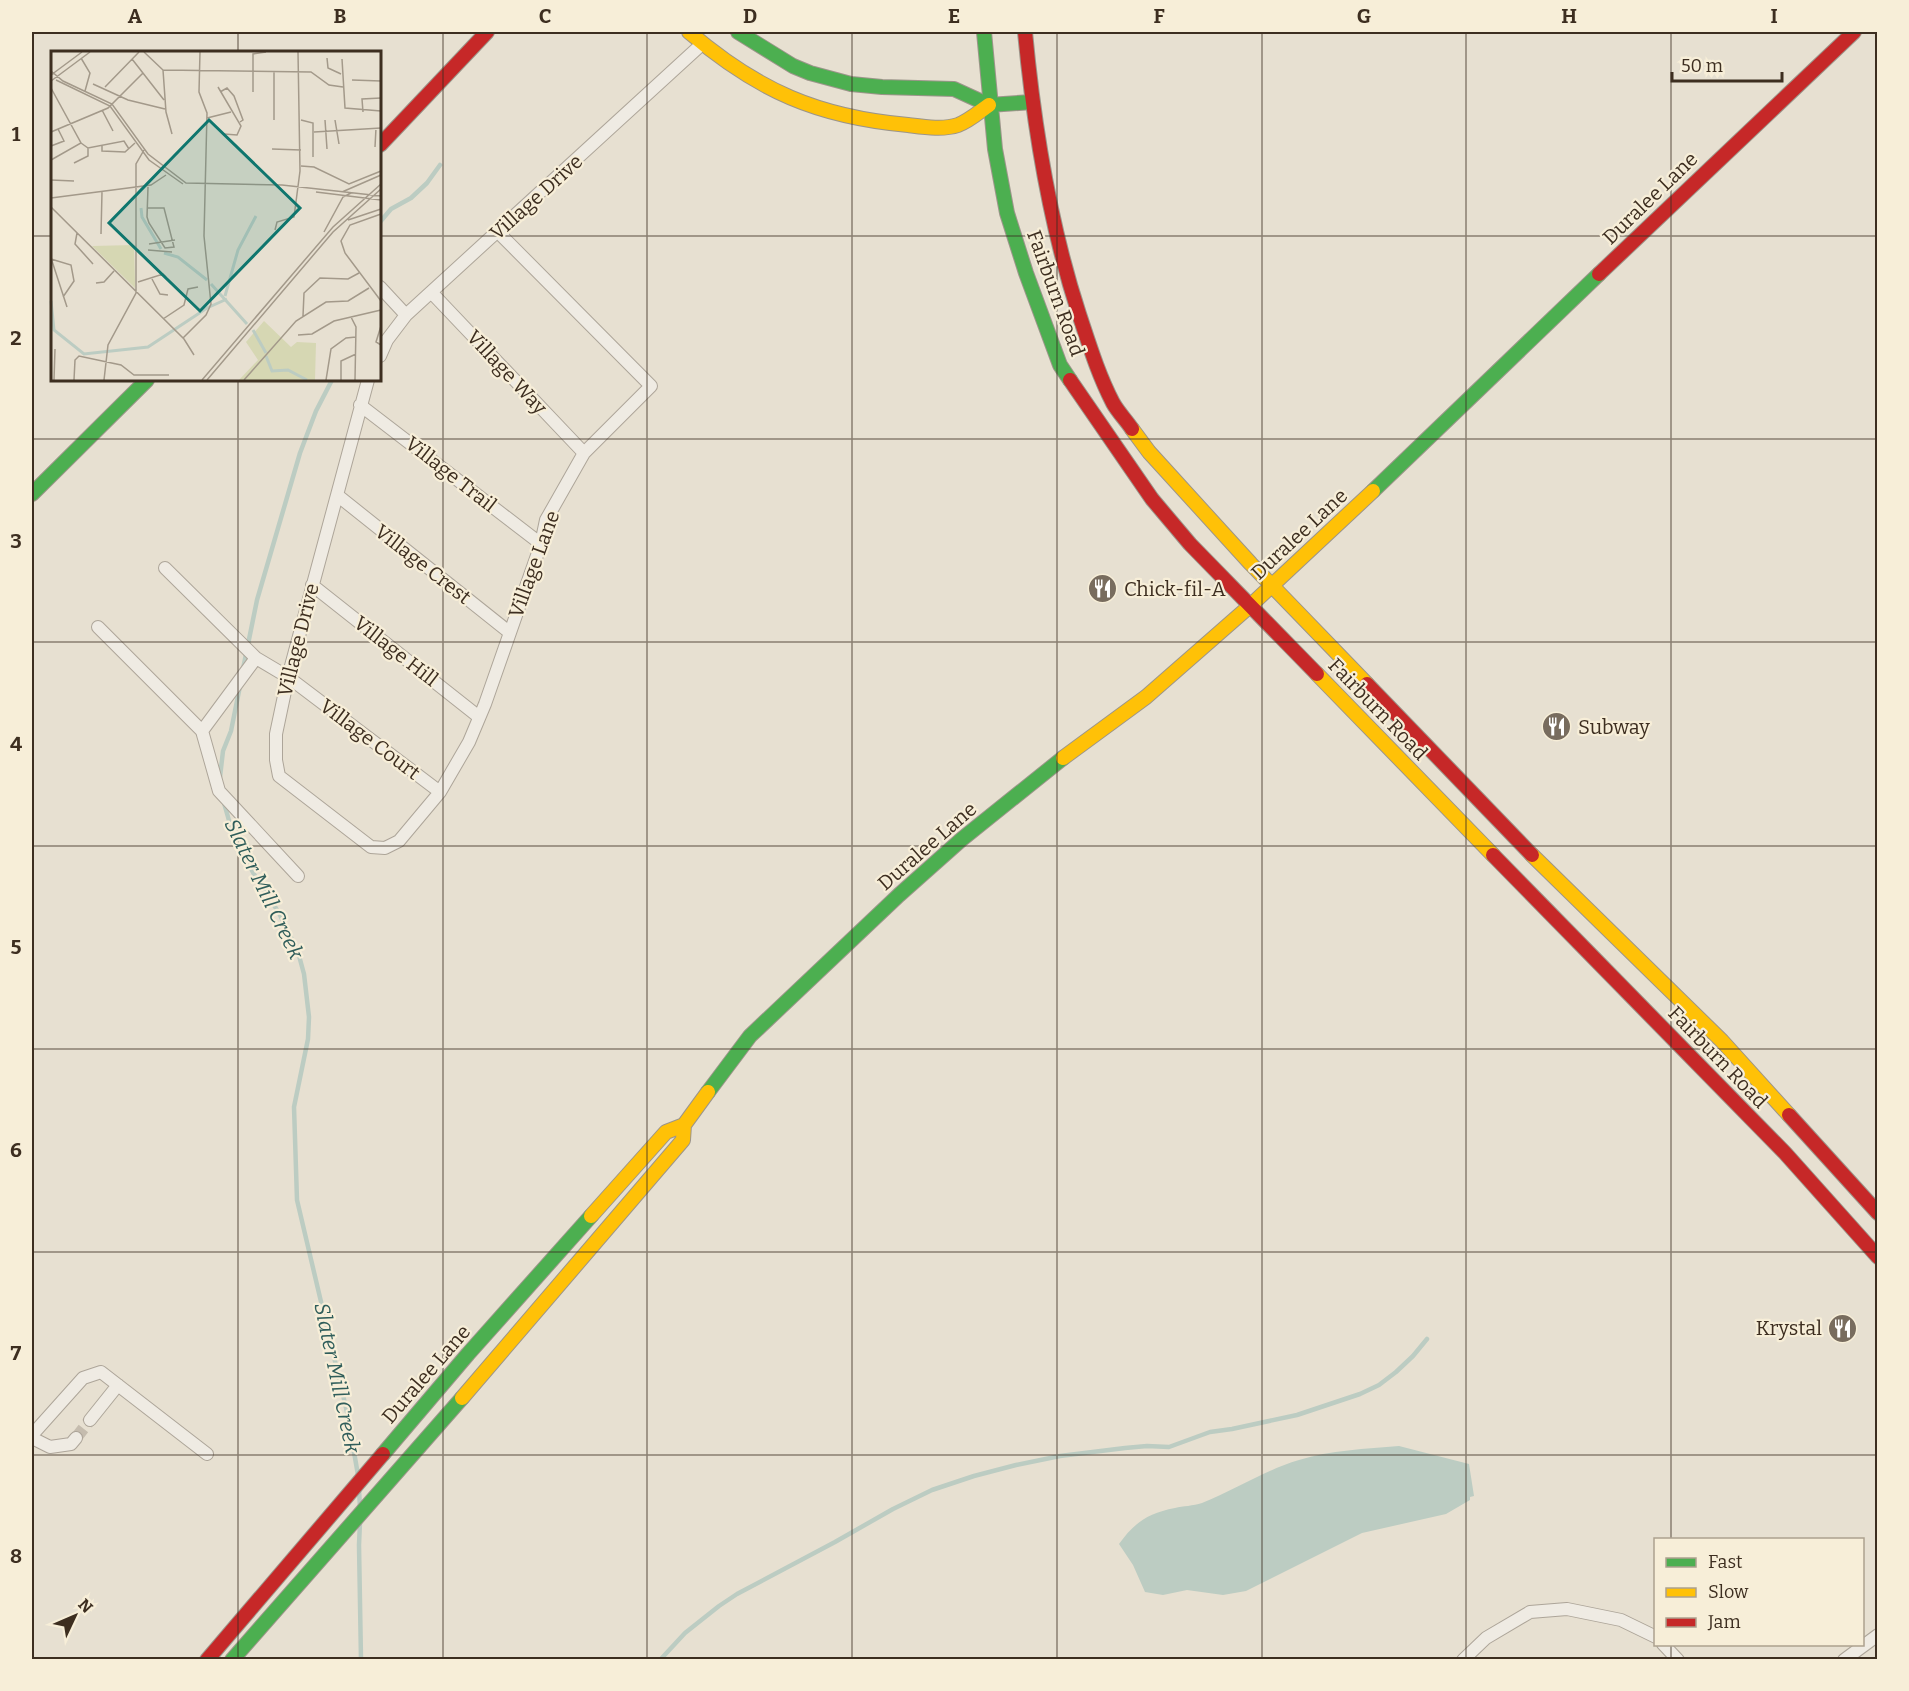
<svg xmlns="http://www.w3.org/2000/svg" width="1909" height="1691" font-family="Bitter,serif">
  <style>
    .water { fill: #bcccc2 }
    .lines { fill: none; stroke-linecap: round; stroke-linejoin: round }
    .stream { stroke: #bcccc2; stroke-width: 4.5 }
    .street-tunnel { stroke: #c5bcae; stroke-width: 12; stroke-dasharray: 12 6; stroke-linecap: butt }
    .street-casing { stroke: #ada599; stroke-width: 14 }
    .fast-casing { stroke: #9c958a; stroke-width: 16 }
    .slow-casing { stroke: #9c958a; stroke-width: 16 }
    .jam-casing { stroke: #9c958a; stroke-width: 16 }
    .street { stroke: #efebe3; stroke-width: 12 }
    .fast { stroke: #4caf50; stroke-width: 14 }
    .slow { stroke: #ffc107; stroke-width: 14 }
    .jam { stroke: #c62828; stroke-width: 14 }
    .grid { fill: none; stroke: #3d2e20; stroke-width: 1.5; stroke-opacity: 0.55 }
    .labels { text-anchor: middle; stroke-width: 4.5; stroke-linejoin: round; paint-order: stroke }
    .street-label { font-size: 20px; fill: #3d2e20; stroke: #f7eed8 }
    .poi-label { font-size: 20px; fill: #3d2e20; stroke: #f7eed8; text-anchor: start }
    .water-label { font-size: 21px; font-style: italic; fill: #2f5d5a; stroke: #f7eed8 }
    .inset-river { fill: none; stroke: #bcccc2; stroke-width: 3 }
    .inset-road { fill: none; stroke: #a3998a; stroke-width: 1.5 }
    .view { fill: #0f766e; fill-opacity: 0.15; stroke: #0f766e; stroke-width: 3 }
    .inset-edge { fill: none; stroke: #3d2e20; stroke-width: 3 }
    .neatline { fill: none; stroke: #3d2e20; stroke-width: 2 }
    .grid-label { font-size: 20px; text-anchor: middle; font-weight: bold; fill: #3d2e20 }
  </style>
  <rect width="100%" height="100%" fill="#e7e0d1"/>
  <!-- water -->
  <path class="water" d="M1399 1446 1469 1464 1474 1496 1470 1497V1500L1446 1514 1362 1533 1246 1591 1223 1595 1187 1590 1163 1595 1145 1592 1133 1565 1119 1544C1134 1523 1148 1513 1175 1508 1183 1506 1193 1506 1202 1503 1235 1490 1265 1470 1299 1460 1330 1450 1366 1449 1399 1446Z"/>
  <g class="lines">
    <!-- stream -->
    <path class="stream" d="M380 222 391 209 411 198 427 183 440 165
      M243 669 257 600 300 453 316 411 332 380
      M220 777 223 751 231 731 240 686
      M224 803 234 838 255 876 279 913 298 952 304 974 309 1017 308 1039 294 1107 297 1200 347 1412 358 1475
      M359 1489 360 1508
      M360 1522 359 1545 361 1660
      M660 1660 685 1633 719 1606 737 1594 835 1542 893 1509 932 1490 974 1476 1016 1465 1060 1456 1125 1448 1147 1446 1169 1447 1210 1432 1232 1429 1297 1415 1360 1394 1379 1385 1396 1372 1413 1356 1427 1339"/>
    <!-- street-tunnel -->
    <path class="street-tunnel" d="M76 1438 90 1420"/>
    <defs>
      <path id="street" d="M380 287 406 315
        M431 292 584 453
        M380 356 387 340 406 315 702 44
        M368 380 288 677 276 734V760L279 776 371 847 385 848 399 841 440 792 469 742 485 704 541 544 546 520 584 453 651 386 498 232
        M360 405 541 544
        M337 495 509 632
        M165 568 256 658 288 677 440 792
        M312 585 479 717
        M98 627 202 731 219 791 298 876
        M202 731 256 658
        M90 1420 118 1385
        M32 1435 83 1378 101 1372 207 1454
        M32 1438 50 1447 71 1444 76 1438
        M1663 1644 1678 1660
        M1463 1660 1486 1638 1530 1612 1567 1609 1621 1620 1656 1637
        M1844 1660 1878 1635"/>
      <path id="fast" d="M738 32 793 66 810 73 851 84 882 87 954 89 989 105 1032 102
        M984 32 995 149 1007 213 1026 273 1060 365 1070 380
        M1373 491 1599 274
        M32 494 147 380
        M708 1092 750 1036 899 895 962 839 1063 758
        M383 1454 468 1354 591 1216
        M232 1660 462 1398"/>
      <path id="slow" d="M689 32C758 91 818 117 908 125 924 127 943 130 958 125 969 121 979 112 989 105
        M1132 429 1149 452 1251 564 1367 684
        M1317 674 1493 855
        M1063 758 1146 697 1251 605 1373 491
        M1532 855 1722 1041 1789 1115
        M591 1216 666 1132 684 1125
        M462 1398 683 1140 684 1125 708 1092"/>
      <path id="jam" d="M1025 32C1034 128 1049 222 1079 314 1089 344 1098 374 1113 403 1118 412 1126 420 1132 429
        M380 145 487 32
        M1599 274 1854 32
        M1070 380 1152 499 1190 544 1317 674
        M1367 684 1532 855
        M1493 855 1785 1153 1878 1257
        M1789 1115 1878 1213
        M207 1660 383 1454"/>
    </defs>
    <!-- street casing -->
    <use href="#street" class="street-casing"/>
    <!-- fast casing -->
    <use href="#fast" class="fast-casing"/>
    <!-- slow casing -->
    <use href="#slow" class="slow-casing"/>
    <!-- jam casing -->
    <use href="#jam" class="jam-casing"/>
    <!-- street -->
    <use href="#street" class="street"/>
    <!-- fast -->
    <use href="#fast" class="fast"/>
    <!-- slow -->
    <use href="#slow" class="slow"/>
    <!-- jam -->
    <use href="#jam" class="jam"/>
  </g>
  <!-- grid -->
  <path class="grid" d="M238 32V52M443 32V1660M647 32V1660M852 32V1660M1057 32V1660M1262 32V1660M1466 32V1660M1671 32V1540M32 236H52M380 236H1878M238 380V1660M32 439H1878M32 642H1878M32 846H1878M32 1049H1878M32 1252H1878M32 1455H1878M1671 1644V1660"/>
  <!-- icons -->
  <defs>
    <symbol id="restaurant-disc" viewBox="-11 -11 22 22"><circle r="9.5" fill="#786c5e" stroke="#f7eed8"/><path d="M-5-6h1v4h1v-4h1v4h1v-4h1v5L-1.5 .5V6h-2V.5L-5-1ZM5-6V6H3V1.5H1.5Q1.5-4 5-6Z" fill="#fff"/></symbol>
  </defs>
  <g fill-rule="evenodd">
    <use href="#restaurant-disc" x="1086" y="572" width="33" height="33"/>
    <use href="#restaurant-disc" x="1540" y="710" width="33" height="33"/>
    <use href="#restaurant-disc" x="1826" y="1312" width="33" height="33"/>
  </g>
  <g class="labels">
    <!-- street labels -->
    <g class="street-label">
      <text transform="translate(536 197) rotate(-42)" y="7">Village Drive</text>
      <text transform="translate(1650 198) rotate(-44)" y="7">Duralee Lane</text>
      <text transform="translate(1056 293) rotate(70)" y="7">Fairburn Road</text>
      <text transform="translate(507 372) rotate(47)" y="7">Village Way</text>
      <text transform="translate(451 474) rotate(38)" y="7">Village Trail</text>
      <text transform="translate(1299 534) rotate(-43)" y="7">Duralee Lane</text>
      <text transform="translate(423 564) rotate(38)" y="7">Village Crest</text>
      <text transform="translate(534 564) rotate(-70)" y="7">Village Lane</text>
      <text transform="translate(298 640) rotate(-76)" y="7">Village Drive</text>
      <text transform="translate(396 651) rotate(38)" y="7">Village Hill</text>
      <text transform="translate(1378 709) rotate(46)" y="7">Fairburn Road</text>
      <text transform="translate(370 739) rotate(37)" y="7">Village Court</text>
      <text transform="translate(927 846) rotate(-41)" y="7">Duralee Lane</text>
      <text transform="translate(1718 1057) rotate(46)" y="7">Fairburn Road</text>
      <text transform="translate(426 1374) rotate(-49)" y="7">Duralee Lane</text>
    </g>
    <!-- poi labels -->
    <g class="poi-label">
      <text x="1124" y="596">Chick-fil-A</text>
      <text x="1578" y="734">Subway</text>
      <text x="1822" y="1335" text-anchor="end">Krystal</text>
    </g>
    <!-- water labels -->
    <g class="water-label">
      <text transform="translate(264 889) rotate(64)" y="7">Slater Mill Creek</text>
      <text transform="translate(337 1378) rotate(78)" y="7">Slater Mill Creek</text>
    </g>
  </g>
  <!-- overview -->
  <g transform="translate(51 51)">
    <rect width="330" height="330" fill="#e7e0d1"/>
    <path d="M83 194 84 230V237L41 195ZM213 270 240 296 246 291 265 292 264 329H188L207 309 195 291Z" fill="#d6d7b3"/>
    <path class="inset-river" d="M90 157 91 166 110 198M113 202 127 206 156 229M160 233 196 273M174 245 187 199 205 165M0 250 3 279 33 303 97 296 156 257 176 248M202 279 215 302M215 305 221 320 237 319 256 329"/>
    <path class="inset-road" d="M93 1 112 19 115 61 121 83M30 7 39 22 34 40M276 7 277 17 290 23M81 8 113 49M291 8 294 57 330 60M112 19 260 21 278 34 292 36M0 20 12 30 61 53 97 103 135 132 231 134 330 145M0 24 31 1M5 29 59 55 98 109 132 133M301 29 330 30M0 30 39 1M42 33 77 49 114 58M54 36 88 1M167 36 190 75 186 84 173 83M0 37 30 92 0 109M169 41 176 37 183 45 192 69 189 71M202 41V3L215 1M51 59 62 80M312 61 311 48 330 47M156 67 180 61M223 69V21M250 69 262 72V106M274 69 276 98M284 69 288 93M0 81 57 57 92 22M263 81 330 77M30 92 37 97 73 90 78 98M51 94V100L74 101 84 92M0 95 13 90 7 78M324 96 325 77M221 98 250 99M23 112 37 105V97M250 115 263 116 298 133 330 120M0 129 23 130M265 141 330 149M291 141 330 124M0 147 100 134 115 124M0 156 133 288 143 304M97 157H113L123 196 114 197 98 172 96 166 97 136M330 163 299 174 290 190 294 202 330 250M297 169 330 158M224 179 226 171 243 166 249 120 247 1M273 181 292 146 300 142M26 182 24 193 42 213M50 183 51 141M98 193 124 189M97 199 121 201M0 207 16 256M0 208 20 214 23 230 12 246M101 228 109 243 117 244M87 231 112 223 115 226 111 223M45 232 53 231 63 220M252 265 253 242 269 227 297 228 308 222M300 266 305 276 304 329M112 268 133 254 137 238 147 236M330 275 325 291 330 294M247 284 261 283 283 270 330 259M132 287 155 264 160 253 153 185 156 62 148 41 149 1M3 329 4 298M23 329 24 309 28 305 70 314 83 324H118M53 329 57 294 85 242V113L93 99M151 329 282 176 330 133M156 329 282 181 330 138M193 329 245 270 275 251 297 250 318 237M275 329 280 298 295 287 305 286M290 329V310L305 303"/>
    <path class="view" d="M158 69 249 157 149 260 58 172Z"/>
    <rect width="330" height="330" class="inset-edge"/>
  </g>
  <!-- border -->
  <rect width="1909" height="1691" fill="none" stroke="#f7eed8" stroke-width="66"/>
  <!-- legend -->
  <rect x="1654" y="1538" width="210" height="108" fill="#f7eed8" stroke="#ada18e" stroke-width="1.5"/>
  <rect x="1666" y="1558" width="30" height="9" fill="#4caf50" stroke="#ada18e" stroke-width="1.5"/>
  <text x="1708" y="1568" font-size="18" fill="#3d2e20">Fast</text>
  <rect x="1666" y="1588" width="30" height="9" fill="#ffc107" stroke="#ada18e" stroke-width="1.5"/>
  <text x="1708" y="1598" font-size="18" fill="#3d2e20">Slow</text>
  <rect x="1666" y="1618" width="30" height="9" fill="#c62828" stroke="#ada18e" stroke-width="1.5"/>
  <text x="1708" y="1628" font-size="18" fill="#3d2e20">Jam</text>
  <!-- north arrow -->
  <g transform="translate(75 1616) rotate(46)" stroke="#f7eed8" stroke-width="4.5" paint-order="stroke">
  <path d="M0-4.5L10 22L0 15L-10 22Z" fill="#3d2e20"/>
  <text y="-9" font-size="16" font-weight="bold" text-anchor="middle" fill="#3d2e20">N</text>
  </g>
  <!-- scale -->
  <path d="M1672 72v9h110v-9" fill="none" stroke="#3d2e20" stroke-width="3"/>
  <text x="1681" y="72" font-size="18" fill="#3d2e20" stroke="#f7eed8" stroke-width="4.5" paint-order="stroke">50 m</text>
  <rect x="33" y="33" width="1843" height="1625" class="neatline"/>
  <g class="grid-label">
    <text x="135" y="23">A</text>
    <text x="340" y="23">B</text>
    <text x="545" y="23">C</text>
    <text x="750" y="23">D</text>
    <text x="954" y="23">E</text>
    <text x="1159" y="23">F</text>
    <text x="1364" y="23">G</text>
    <text x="1569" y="23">H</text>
    <text x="1774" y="23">I</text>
    <text x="16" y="141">1</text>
    <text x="16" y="345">2</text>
    <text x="16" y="548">3</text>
    <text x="16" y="751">4</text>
    <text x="16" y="954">5</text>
    <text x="16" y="1157">6</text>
    <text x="16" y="1360">7</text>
    <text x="16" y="1563">8</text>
  </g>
</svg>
